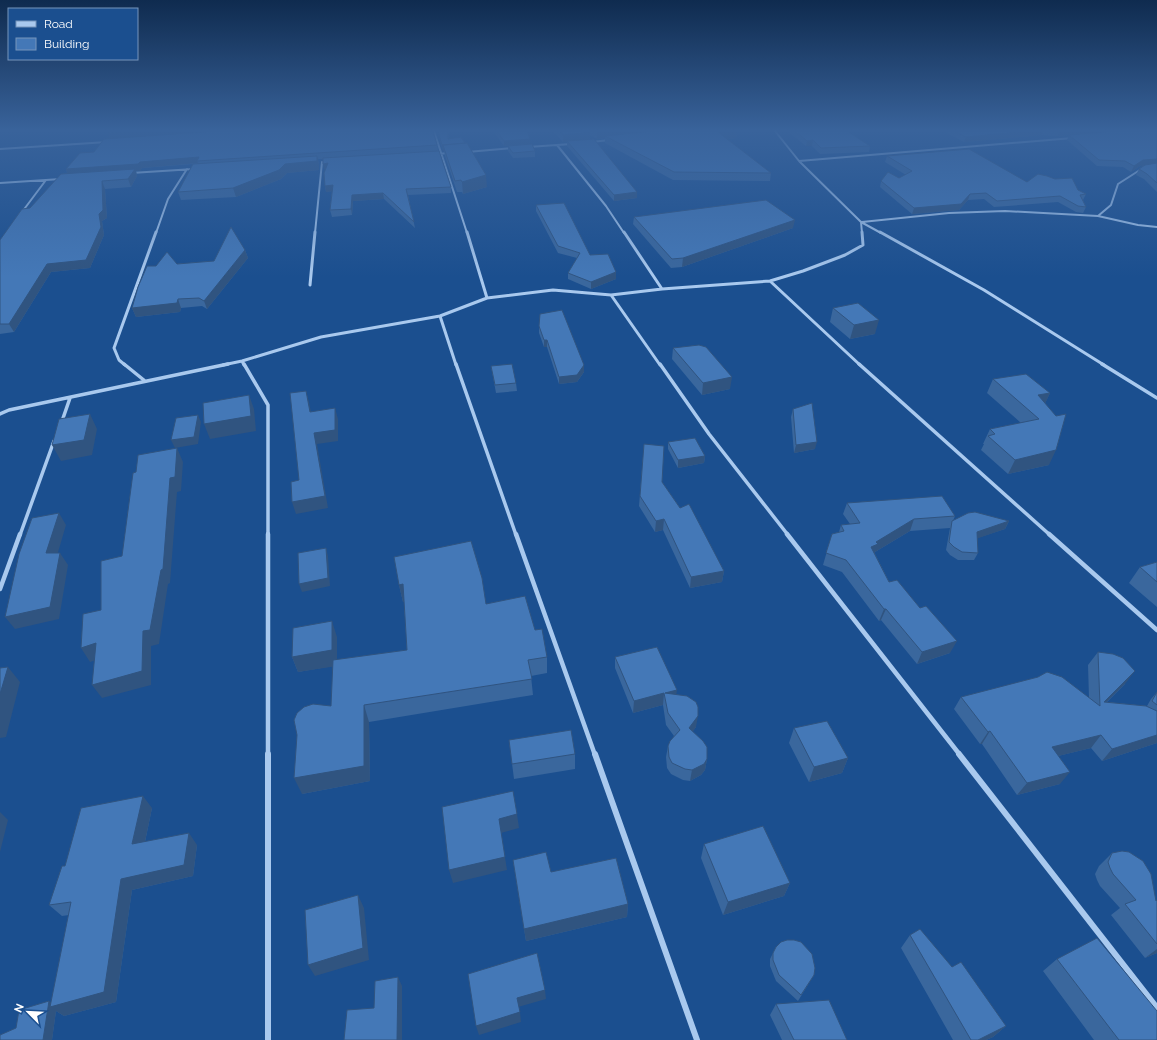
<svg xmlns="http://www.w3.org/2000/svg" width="1157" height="1040" font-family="Raleway,sans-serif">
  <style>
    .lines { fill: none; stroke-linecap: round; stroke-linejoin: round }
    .minor-far4 { stroke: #a9c9ee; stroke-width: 2 }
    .minor-far3 { stroke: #a9c9ee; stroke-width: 3 }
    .minor-far2 { stroke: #a9c9ee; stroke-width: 3.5 }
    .minor-far1 { stroke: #a9c9ee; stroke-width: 4.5 }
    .minor { stroke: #a9c9ee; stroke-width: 6 }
    .wall { fill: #3a679d }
    .shaded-wall { fill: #305480 }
    .building { fill: #4478b7; stroke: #305480 }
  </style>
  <rect width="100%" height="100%" fill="#1b4f8f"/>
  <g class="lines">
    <!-- minor-far4 -->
    <path class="minor-far4" d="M434 131 467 233
      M775 131 799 161 861 222 881 233
      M592 142 609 140
      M557 145 606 206 624 233
      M528 147 571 144
      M0 149 107 142
      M467 152 512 148
      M435 154 450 153
      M799 161 1073 138
      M131 173 194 169
      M0 183 61 179
      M22 212 46 180
      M1098 216 1111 205 1118 184 1143 168
      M861 222 862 233
      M862 222 949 213 1005 211 1098 216 1138 225 1157 227
      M156 233 168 199 187 169
      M315 233 322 162"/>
    <!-- minor-far3 -->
    <path class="minor-far3" d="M467 232 487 298
      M624 232 662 289
      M880 232 984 290 1104 365
      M770 281 860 365
      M310 285 315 232
      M611 295 660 365
      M440 316 456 365
      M242 361 244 365
      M125 365 119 360 114 348 156 232
      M223 365 242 361 321 337 440 316 487 298 553 290 611 295 662 289 770 281 803 271 845 255 863 245 862 232"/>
    <!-- minor-far2 -->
    <path class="minor-far2" d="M124 364 145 381
      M244 364 268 405V535
      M456 364 516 535
      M660 364 709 434 788 535
      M859 364 1050 535
      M1102 364 1157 398
      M0 414 9 410 228 364
      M61 424 70 398
      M20 535 54 441"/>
    <!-- minor-far1 -->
    <path class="minor-far1" d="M268 534V755
      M516 534 595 755
      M787 534 960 755
      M1049 534 1157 630
      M0 589 20 534"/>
    <!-- minor -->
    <path class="minor" d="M268 754V1040
      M595 754 697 1040
      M959 754 1157 1008"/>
  </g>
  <!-- wall -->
  <path class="wall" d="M437 131H449V139L487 187 463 194 462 192H457L445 156 444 151H443Z
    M493 131H527L530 139V144L535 151V157L513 158 508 151V146H504Z
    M553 131H737L736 138 726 139 771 173 770 181 673 180 605 143V138L597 139 590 135V139L637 192V198L614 201 567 146V141L563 142Z
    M787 131H847L870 146 869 152 820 154 812 146H806Z
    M943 131H1157V192L1144 179 1136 175 1139 169 1144 165 1140 166 1131 172 1123 167 1097 166 1067 140 1069 135 1058 136 1042 135 964 142Z
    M437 145 438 151 451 187V193L408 195 415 228 384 199 353 201 352 215 332 217 330 210 332 191 326 192 325 186V169H324L323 159H318L319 164V170L287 173 281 179 236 197 181 200 178 192 193 164 142 168 140 171H136L137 176 131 187 105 189 107 218 102 221 104 235 90 268 51 272 14 332 0 334V240L30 208 67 173 66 169Z
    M887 156 1027 182 1078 190 1086 194 1083 200 1086 207 1083 213 1076 212 1058 202 994 207 984 199 968 200 959 210 912 214 880 187 881 181 899 178 906 175 885 162Z
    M536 205 590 255 616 272V279L591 289 568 279V273L577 258 558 253 536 211Z
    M634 217 793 228 682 267 671 268 633 224Z
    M245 250 248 258 207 309 202 306 181 308 180 312 136 317 132 308 177 264 214 261Z
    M833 308 875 334 850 339 830 322Z
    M539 326 584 365V372L577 382 559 384 547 347H544L539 333Z
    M673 348 730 389 702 395 672 359Z
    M491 366 516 383 517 391 496 393Z
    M993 379 1050 393 1045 403 1049 465 1008 474 981 450 984 444H983L990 429 1021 423 987 393Z
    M793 409 815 449 794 453 791 417Z
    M668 442 705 456 704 463 678 468 668 449Z
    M644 444 662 482 724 571 722 582 690 588 663 530 655 532 639 506Z
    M847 503 955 516 953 521H1009L1005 529 977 538 978 553 974 560H958L950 555 946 550 950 528 910 531 875 552V554L889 582 950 653 917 664 881 620 879 621 842 572 823 565 832 534 839 532 841 525 850 524 843 514Z
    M1157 562V607L1129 583 1140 567Z
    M399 585 486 604 535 630 547 657V673L531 676 533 695 369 722 370 781 302 794 331 706 333 666 298 672 292 657 337 637V660L407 650 404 602H403Z
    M1098 652 1125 684 1107 702 1147 706 1151 699 1157 692V743L1102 761 1091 748 1058 756 1060 784 1017 795 982 744H980L954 709 961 697 1089 698 1088 665Z
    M615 657 676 695 696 727 692 732 707 759 705 770 701 775 690 781 683 780 671 774 667 768 666 757 668 746 674 736 666 725 663 705 633 713 615 668Z
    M794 728 848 758 842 773 809 782 789 743Z
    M509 740 575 754V769L514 779Z
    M152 808 145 842 197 845 193 876 132 890 116 1002 64 1016 56 1011 52 1040H0L51 1003 69 915 62 916 49 905 65 866Z
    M704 844 790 883 784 896 723 915 701 858Z
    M1112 853 1156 901 1157 900V953L1145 958 1111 915 1120 908 1100 886 1097 880 1095 874 1099 866Z
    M513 860 551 872 628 904 627 917 526 941Z
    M910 935 952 967 1006 1026 993 1037 986 1040H953L901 948Z
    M776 947 814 975 798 1001 776 981 770 966V959Z
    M1057 959 1157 1040H1094L1043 971Z
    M776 1004 847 1040H782L770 1015Z"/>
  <!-- shaded-wall -->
  <path class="shaded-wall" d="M143 131H231L110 139 108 133Z
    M604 131H678L605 136V138L597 139V132Z
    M732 131H737L736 138 717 140 718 132Z
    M1027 131H1043L1042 135 964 142 966 137Z
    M1060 131H1120L1058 136Z
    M590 132V139L563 142V135Z
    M530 139V144L504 146V141Z
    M813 140 812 146H806L807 141Z
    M442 145H443L444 151H443Z
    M317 156 319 164V170L287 173 281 179 236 197 233 188 285 164Z
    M199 157 197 161 198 163 142 168 140 171H136L137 176 131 187 128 179 68 176 66 169Z
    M1157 159V164L1140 166 1131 172 1134 166 1143 160Z
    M328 163 329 169H324L323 164Z
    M486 175 487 187 463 194 462 182Z
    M102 181 105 189 107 218 102 221 104 235 90 268 51 272 14 332 9 324 47 264 99 214Z
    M333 185 334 191 326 192 325 186Z
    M637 192V198L614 201V195Z
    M383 193 384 199 353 201 352 215 351 209 352 195Z
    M970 194 968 200 959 210 912 214 914 208Z
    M795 220 793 228 682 267 683 258Z
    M245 250 248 258 207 309 204 301Z
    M616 272V279L591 289V282Z
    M178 299 181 308 180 312 136 317 132 308Z
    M879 320 875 334 850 339 854 325Z
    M544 340H547V347H544Z
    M584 365V372L577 382 559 384V377Z
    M732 377 730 389 702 395 703 383Z
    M306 391 309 402 313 423 310 412Z
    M1050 393 1043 408 1038 395Z
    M249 395 254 409 256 431 210 439 204 424Z
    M335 408 338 419V441L317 444 328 508 296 514 292 502 314 433Z
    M90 414 97 429 92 455 61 461 52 445Z
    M198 415 201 422 198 444 175 448 171 440Z
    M817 442 815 449 794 453 796 445Z
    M177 448 183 462 181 491 177 492 170 583 168 584 159 644 151 646V685L102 698 92 685 143 631 170 478Z
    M1056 450 1049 465 1008 474 1015 460Z
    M705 456 704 463 678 468V460Z
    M59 513 66 525 54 566 46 553Z
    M664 519 663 530 655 532 656 521Z
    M914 519 910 531 875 552 874 556 871 547 876 542Z
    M1009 521 1005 529 973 540 977 532Z
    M326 548 328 556 330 586 302 592 299 584Z
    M60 553 68 565 59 619 15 629 5 617Z
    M724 571 722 582 690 588 691 577Z
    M403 584 406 601 403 602 399 585Z
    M884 609H886L881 620 879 621Z
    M332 621 337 637V666L298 672 292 657Z
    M957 641 950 653 917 664 922 652Z
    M96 643 105 657 90 662 81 648Z
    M8 667 20 682 6 737 0 738V694Z
    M1135 671 1125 684 1094 714 1104 702Z
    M677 690 675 702 665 693Z
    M664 693 663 705 633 713 634 701Z
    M364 705 369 722 370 781 302 794 294 778Z
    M698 716 696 727 687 740 689 728Z
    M990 731 982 744H980L988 732Z
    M1101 735 1091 748 1042 760 1052 747Z
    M1157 735V743L1102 761 1112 749Z
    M848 758 842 773 809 782 814 767Z
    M707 759 705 770 701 775 690 781 692 770Z
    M1070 772 1060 784 1017 795 1027 783Z
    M143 796 152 808 142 856 132 844Z
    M0 812 8 820 0 852Z
    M517 814 519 828 501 833 499 819Z
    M189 833 197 845 193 876 132 890 116 1002 64 1016 56 1011 52 1040H43L49 1001 55 1005 121 879Z
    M505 857 507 870 453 883 449 870Z
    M790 883 784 896 723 915 728 902Z
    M358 895 364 908 369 960 315 976 308 965Z
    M628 904 627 917 526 941 524 929Z
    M1157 949V953L1145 958Z
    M398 977 402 986V1040H397Z
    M545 990 546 999 518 1007 517 998Z
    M520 1012 521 1022 479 1035 476 1026Z
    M1006 1026 993 1037 986 1040H978Z"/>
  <!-- building -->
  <path class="building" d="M110 131H143L108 133Z
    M218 131H433L437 145 197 161 199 157 140 162 138 164 66 169 80 153 94 152 104 139Z
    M438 131H448V139L461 137 465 143 442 145Z
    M497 131H527L530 139 504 141Z
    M560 131H589L590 132 563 135Z
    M654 131H732L718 132 771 173 674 172 605 136Z
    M795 131H847L870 146 821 148 813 140 807 141Z
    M954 131H1027L966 137Z
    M1116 131H1157V159L1143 160 1134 166 1125 161 1099 160 1069 135Z
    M594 139 637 192 614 195 567 141Z
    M467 143 486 175 462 182 461 180 455 181 443 145Z
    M532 144 535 151 513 153 508 146Z
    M969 149 1027 182 1038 174 1047 176 1055 179 1072 178 1078 190 1086 194 1080 195 1086 207 1078 206 1060 196 997 201 986 193 970 194 961 204 914 208 881 181 888 172 899 178 912 171 887 156Z
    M439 151 451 187 406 189 414 222 383 193 352 195 351 209 330 210 333 185 325 186 324 173 328 163 323 164V158Z
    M317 156V161L285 164 279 170 233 188 178 192 193 164Z
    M1157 163V183L1147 174 1139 169 1145 165Z
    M135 169 128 179 102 181 103 210 99 214 101 227 86 260 47 264 9 324H0V240L22 209 30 208 61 174Z
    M766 200 795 220 683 258 672 259 634 217Z
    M564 203 590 255 608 254 616 272 591 282 568 273 580 253 558 246 536 205Z
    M231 227 245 250 204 301 199 298 178 299 177 303 132 308 138 287 147 266H156L167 252 177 264 214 261Z
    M858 303 879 320 854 325 833 308Z
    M562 310 584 365 577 375 559 377 547 340H544L539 326 540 314Z
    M699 345 706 347 732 377 703 383 673 348Z
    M512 364 516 383 495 385 491 366Z
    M1026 374 1050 393 1038 395 1056 416 1066 414 1056 450 1015 460 988 436 995 434 990 429 1039 419 993 379Z
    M306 391 310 412 335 408V430L314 433 325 496 292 502 291 482 299 480 290 393Z
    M249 395 251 416 204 424 203 403Z
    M812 403 817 442 796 445 793 409Z
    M90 414 84 440 52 445 59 419Z
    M198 415 194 437 171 440 176 418Z
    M695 438 705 456 678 460 668 442Z
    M644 444 664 446 662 482 680 508 689 504 724 571 691 577 664 519 656 521 640 496Z
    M177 448 175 477 170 478 163 569 161 570 150 630 143 631 142 671 92 685 96 643 81 648 83 614 101 610V561L122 556 133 473 136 472 138 455Z
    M942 496 955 516 914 519 876 542 878 544 871 547 889 582 897 580 920 608 926 606 957 641 922 652 886 609H884L846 560 826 553 832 534 844 531 841 525 860 523 847 503Z
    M975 512 1009 521 977 532 978 553 962 552 954 547 949 542 952 521 968 513Z
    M59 513 46 553H60L50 607 5 617 19 554 32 518Z
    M471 541 482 578 486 604 525 596 535 630 542 629 547 657 528 660 532 679 364 705V766L294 778 297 735 294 720 297 713 304 707 313 704 331 706 333 660 407 650 403 584 399 585 394 557Z
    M326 548 328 578 299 584 298 553Z
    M1157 562V582L1140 567Z
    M332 621V650L292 657 293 628Z
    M657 647 677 690 665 693 687 696 696 702 698 707V716L689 728 703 741 707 747V759L704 764 692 770 685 769 672 763 669 757 668 746 670 741 680 730 668 713 664 693 634 701 615 657Z
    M1098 652 1113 654 1123 658 1135 671 1104 702 1146 706 1157 711V735L1112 749 1101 735 1052 747 1070 772 1027 783 990 731 988 732 961 697 1038 677 1047 672 1062 677 1100 706Z
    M8 667 0 694V668Z
    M1157 692V705L1152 701Z
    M827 721 848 758 814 767 794 728Z
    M571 730 575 754 512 764 509 740Z
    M513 791 517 814 499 819 505 857 449 870 442 807Z
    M143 796 132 844 189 833 184 865 121 879 104 992 50 1007 71 902 49 905 62 866H65L81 808Z
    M763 826 790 883 728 902 704 844Z
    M1122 851 1129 852 1143 861 1151 874 1156 901 1157 900V944L1125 904 1136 900 1113 874 1110 868 1108 862 1112 853Z
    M546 852 551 872 616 858 628 904 524 929 513 860Z
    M358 895 363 948 308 965 305 910Z
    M920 929 952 967 961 962 1006 1026 978 1040H971L910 935Z
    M1097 938 1157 1011V1040H1119L1057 959Z
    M787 940H794L801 942 812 954 815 968 814 975 801 995 779 975 773 960V953L776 947 781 942Z
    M537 953 545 990 517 998 520 1012 476 1026 468 974Z
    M398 977 397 1040H344L347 1010 374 1008 375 981Z
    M829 1000 847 1040H794L776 1004Z
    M49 1001 43 1040H0V1035L16 1028 19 1010Z"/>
  <!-- sky -->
  <linearGradient id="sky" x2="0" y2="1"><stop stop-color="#0f2b4f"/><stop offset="0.47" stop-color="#39639b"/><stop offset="1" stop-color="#39639b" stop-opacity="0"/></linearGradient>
  <rect width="1157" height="277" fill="url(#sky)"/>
  <!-- legend -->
  <rect x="8" y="8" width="130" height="52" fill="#1b4f8f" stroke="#7695bc"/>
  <rect x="16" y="21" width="20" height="6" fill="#a9c9ee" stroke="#7695bc"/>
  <text x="44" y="28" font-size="12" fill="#ffffff">Road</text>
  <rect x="16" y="38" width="20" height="12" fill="#4478b7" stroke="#7695bc"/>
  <text x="44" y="48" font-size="12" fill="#ffffff">Building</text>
  <!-- north arrow -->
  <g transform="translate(28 1012) rotate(294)" stroke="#1b4f8f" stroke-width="3" paint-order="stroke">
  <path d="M0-3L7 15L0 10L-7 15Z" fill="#ffffff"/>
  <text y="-6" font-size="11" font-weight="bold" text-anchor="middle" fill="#ffffff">N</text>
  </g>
</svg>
